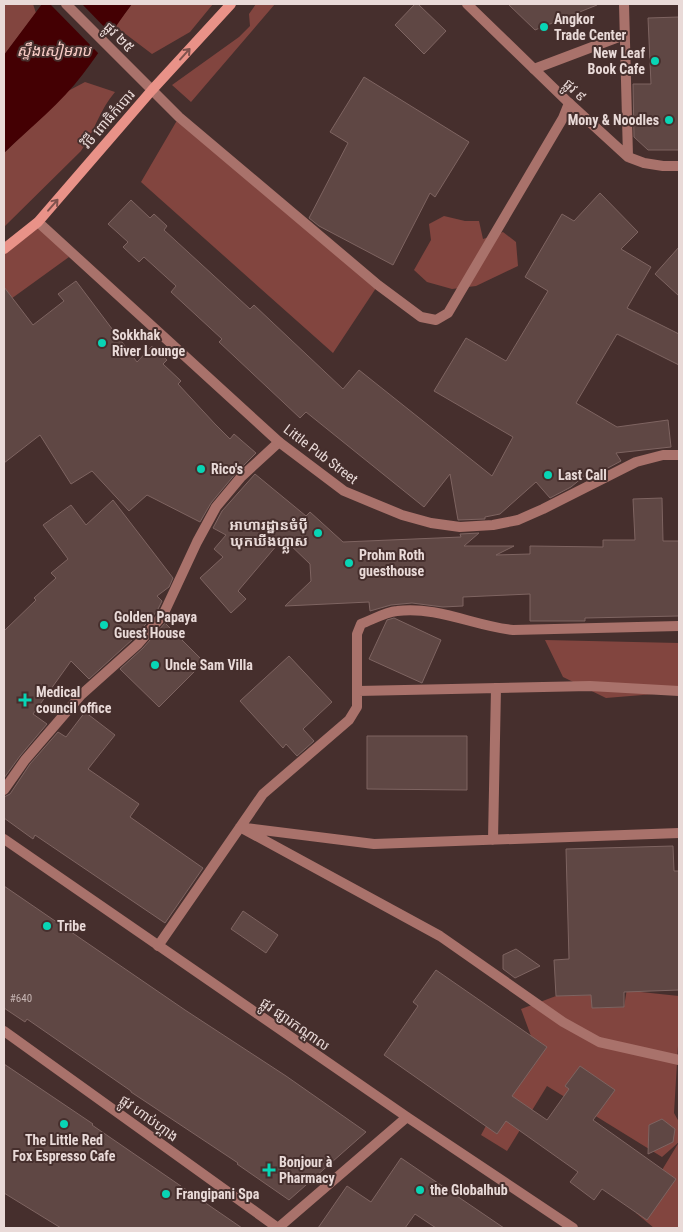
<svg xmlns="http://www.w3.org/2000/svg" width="683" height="1232" font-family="'Roboto Condensed','Noto Sans Khmer',sans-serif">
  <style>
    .green { fill: #82453f }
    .water { fill: #440003 }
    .pier { fill: #462f2d }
    .building { fill: #5f4744; stroke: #7e6461 }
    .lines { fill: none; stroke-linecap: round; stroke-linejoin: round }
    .lane { stroke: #a9726b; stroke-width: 10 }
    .street { stroke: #a9726b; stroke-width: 10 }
    .secondary { stroke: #e99288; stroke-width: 10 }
    .oneway { stroke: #7f524d }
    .poi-dot { fill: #08d5b5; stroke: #462f2d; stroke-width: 2 }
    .labels { text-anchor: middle; stroke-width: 4; stroke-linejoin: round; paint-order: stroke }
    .number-label { font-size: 11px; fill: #c6b5b3 }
    .poi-label { font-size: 14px; font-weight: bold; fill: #e9dad8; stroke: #462f2d; text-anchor: start }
    .street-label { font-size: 14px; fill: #e9dad8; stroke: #462f2d }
    .water-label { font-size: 15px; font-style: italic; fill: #f9ccc6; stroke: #462f2d }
  </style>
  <rect width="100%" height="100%" fill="#462f2d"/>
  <!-- green -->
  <path class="green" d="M4 4H33L36 13 4 55Z
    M132 4H213L190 32 152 54 115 26Z
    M256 4H275L191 102 172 85 239 37 250 26 249 14Z
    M85 82 115 92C100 109 94 132 81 151L4 227V153L68 91Z
    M179 117 378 285 333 353 141 182Z
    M444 216 465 221H479L483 239 503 232 516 242 518 266 476 286 452 289 427 282 414 270 431 240 429 224Z
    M40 227 69 257 4 304V254Z
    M545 640 679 643V692L606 698 563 677Z
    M630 970 641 992 679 996V1029L674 1113 679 1122V1228H654L636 1213 679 1142 662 1157 547 1086 507 1151 481 1135 514 1073 531 1036 521 1009 556 996 591 995 599 1008 624 1007Z"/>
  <!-- water -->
  <path class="water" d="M42 4H132C115 26 101 51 83 74 61 103 31 127 4 153V55Z"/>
  <!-- pier -->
  <path class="pier" d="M50 4H82L112 35 99 54Z"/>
  <!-- building -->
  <path class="building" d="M415 4H418L446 31 424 54 395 25Z
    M508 4H597V5L535 30Z
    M679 17V150H648L634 137 633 84H651L648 18Z
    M364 77 469 142 435 197 430 193 393 265 319 226 309 218 348 143 330 132Z
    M600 193 638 232 621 249 651 267 627 308 679 334V365L617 334 576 403 617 427 668 420 671 447 616 453 621 461 591 477 589 472 571 487 550 498 536 482 500 514 485 517V519L458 520 450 474 424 507 306 412 300 418 219 342 222 339 171 292 176 286 144 257 139 262 123 247 128 242 108 224 131 200 150 218 154 214 167 226 164 230 250 309 254 305 343 389 359 370 492 476 513 437 434 391 466 338 506 361 548 291 525 277 562 214 574 221Z
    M679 247V296L655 274Z
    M76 281 137 362 152 346 167 360 163 364 181 381 178 384 215 424 230 439 234 434 256 453 236 473 211 503 200 522 147 495 129 511 92 471 71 484 40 435 4 463V287L33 325 64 301 58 294Z
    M255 474 306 516 310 512 343 542 461 537 460 534 479 533 464 546H514L496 555 530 554V546L603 547V540H635L633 499 662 498 663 541H679V616L585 618V621H530V594L463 597V606L443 607 412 603 391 605 370 611 369 602 285 606 311 581 310 564 283 538 238 591 246 599 231 613 200 578 223 557 214 549 226 535 213 528 222 511Z
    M113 500 173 578 169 587 157 596 162 601 157 611 133 639 89 679 71 661 33 714 47 724 20 756 4 778V631L36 600 34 598 56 578 51 573 68 559 43 525 71 505 86 525Z
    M394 618 441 640 422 683 369 659 387 620Z
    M165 623 204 662 159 707 120 669 143 648Z
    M289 656 332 702 303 729 314 741 297 756 286 744 283 748 240 701Z
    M85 712 115 735 88 769 139 804 130 817 203 868 165 923 35 835 33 839 4 818V797L10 794 30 764 58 732 66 737Z
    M367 736H467V790L367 789Z
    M673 846 674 871H679V990L624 992V1007L592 1008 591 995 556 996 554 960 569 959 566 849Z
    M4 886 185 1010 286 1076 366 1132 289 1200 237 1164 238 1163 131 1092V1091L27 1019 25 1022 4 1008Z
    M243 911 278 935 266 953 231 929Z
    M516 949 540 966 515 978 503 969V955Z
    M436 970 547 1047 512 1096 547 1120 569 1089 565 1086 580 1066 615 1090 593 1120 676 1179 647 1220 602 1189 594 1200 570 1182 578 1172 506 1121 497 1134 384 1055 418 1006 413 1002Z
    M4 1064 93 1124 92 1125 242 1228H61L4 1193Z
    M662 1119 675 1129 673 1142 648 1154 649 1125Z
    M401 1158 504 1228H436L415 1214 405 1228H318L347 1186 371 1202Z"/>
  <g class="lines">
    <!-- lane -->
    <path class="lane" d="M534 69 624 35
      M152 90 179 117 378 285 421 317 436 320 448 313 563 118 569 103
      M358 691 590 686 679 691
      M4 790 25 760 81 695 138 644 163 615 197 542 216 507 241 477 279 442
      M240 827 440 936 563 1022 599 1042 679 1060
      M246 828 374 844 679 833
      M493 840 496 688
      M158 946 263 794 349 720 357 707V634L361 624C372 620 385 612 397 611 438 606 474 626 513 630L679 626"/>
    <!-- street -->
    <path class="street" d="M66 4 152 90
      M467 4 569 103 628 157 644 163 663 166H679
      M624 4 628 157
      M38 222 279 442 344 491 402 515 431 523 460 527 493 525 518 520 543 509 636 462 663 455H679
      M4 839 407 1117 573 1228
      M4 1031 278 1228
      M278 1228 407 1117"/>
    <!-- secondary -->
    <path class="secondary" d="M4 249 38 222 152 90 231 4"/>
  </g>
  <!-- one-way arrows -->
  <defs><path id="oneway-shaft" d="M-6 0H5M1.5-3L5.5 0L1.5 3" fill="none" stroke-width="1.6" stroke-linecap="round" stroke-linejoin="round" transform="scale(1.25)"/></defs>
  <g class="oneway">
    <use href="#oneway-shaft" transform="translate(185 54) rotate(-48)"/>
    <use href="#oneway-shaft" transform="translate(53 205) rotate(-49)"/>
  </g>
  <!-- markers -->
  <g class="poi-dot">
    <circle cx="544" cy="27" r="5"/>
    <circle cx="655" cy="61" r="5"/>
    <circle cx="669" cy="120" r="5"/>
    <circle cx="102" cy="343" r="5"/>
    <circle cx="201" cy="469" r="5"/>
    <circle cx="548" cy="475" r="5"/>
    <circle cx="318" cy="533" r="5"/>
    <circle cx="349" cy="563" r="5"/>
    <circle cx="104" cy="625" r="5"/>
    <circle cx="155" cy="665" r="5"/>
    <path d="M22.5 692.5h5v5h5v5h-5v5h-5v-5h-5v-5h5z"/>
    <circle cx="47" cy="926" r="5"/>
    <circle cx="64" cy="1124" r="5"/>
    <path d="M266.5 1162.5h5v5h5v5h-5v5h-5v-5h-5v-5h5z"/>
    <circle cx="420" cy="1190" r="5"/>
    <circle cx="166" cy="1194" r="5"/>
  </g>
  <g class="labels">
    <!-- number labels -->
    <g class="number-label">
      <text x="21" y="1002">#640</text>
    </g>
    <!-- poi labels -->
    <g class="poi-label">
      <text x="554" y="24">Angkor<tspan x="554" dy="16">Trade Center</tspan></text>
      <text x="645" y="58" text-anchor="end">New Leaf<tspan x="645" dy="16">Book Cafe</tspan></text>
      <text x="659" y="125" text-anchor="end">Mony &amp; Noodles</text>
      <text x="112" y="340">Sokkhak<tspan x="112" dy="16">River Lounge</tspan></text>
      <text x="211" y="474">Rico's</text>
      <text x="558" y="480">Last Call</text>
      <text x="308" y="530" text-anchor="end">អាហារដ្ឋានចំបុី<tspan x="308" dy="16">ឃុកឃីងហ្គ្លាស</tspan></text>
      <text x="359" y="560">Prohm Roth<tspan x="359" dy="16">guesthouse</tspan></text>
      <text x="114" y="622">Golden Papaya<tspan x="114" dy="16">Guest House</tspan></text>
      <text x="165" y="670">Uncle Sam Villa</text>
      <text x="36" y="697">Medical<tspan x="36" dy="16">council office</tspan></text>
      <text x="57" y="931">Tribe</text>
      <text x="64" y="1145" text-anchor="middle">The Little Red<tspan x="64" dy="16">Fox Espresso Cafe</tspan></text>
      <text x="279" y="1167">Bonjour à<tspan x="279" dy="16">Pharmacy</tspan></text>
      <text x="430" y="1195">the Globalhub</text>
      <text x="176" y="1199">Frangipani Spa</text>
    </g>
    <!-- street labels -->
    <g class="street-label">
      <text transform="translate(119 37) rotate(45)" y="5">ផ្លូវ ២៥</text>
      <text transform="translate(575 90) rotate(44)" y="5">ផ្លូវ ៩</text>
      <text transform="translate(108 119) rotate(-49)" y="5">វិថី ពោធិកំបោរ</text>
      <text transform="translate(321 454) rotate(37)" y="5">Little Pub Street</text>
      <text transform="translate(295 1024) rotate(35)" y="5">ផ្លូវ ផ្សារកណ្តាល</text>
      <text transform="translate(149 1118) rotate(36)" y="5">ផ្លូវ ហាប់ហ្គាង</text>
    </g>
    <!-- water labels -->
    <g class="water-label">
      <text x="54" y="56">ស្ទឹងសៀមរាប</text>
    </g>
  </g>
  <!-- border -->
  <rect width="683" height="1232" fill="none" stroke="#e9dad8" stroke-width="10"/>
</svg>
